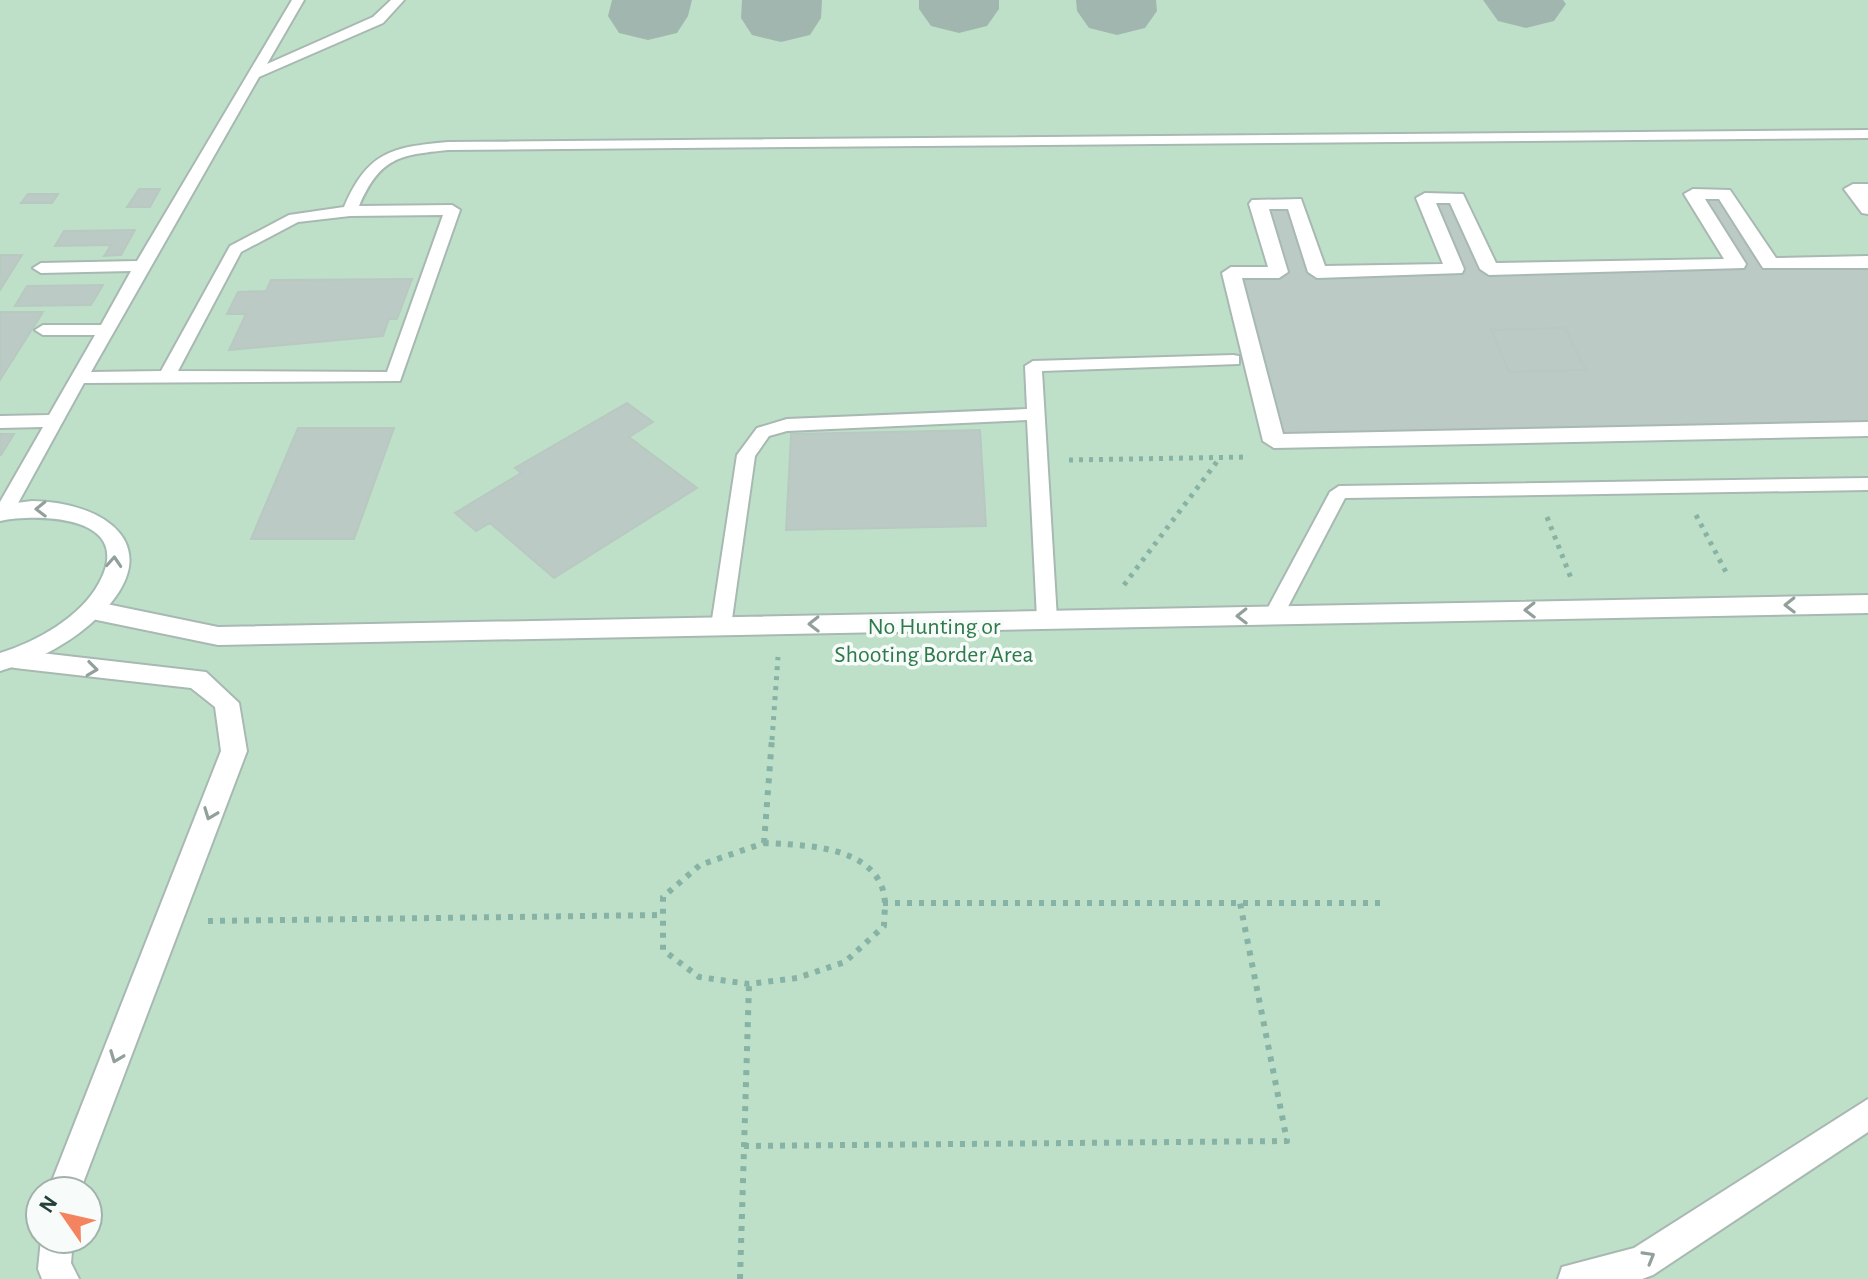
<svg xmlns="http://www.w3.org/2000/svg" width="1868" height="1279" font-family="'Alegreya Sans',sans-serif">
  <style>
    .green { fill: #bfe0c8; fill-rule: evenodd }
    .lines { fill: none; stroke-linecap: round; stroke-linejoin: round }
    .taxiway { fill: #a2b6b0; fill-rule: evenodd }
    .building { fill: #bbcac4; stroke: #b8c9c2; stroke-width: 2; fill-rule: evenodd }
    .lane-casing { stroke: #a8b8b2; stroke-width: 4 }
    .street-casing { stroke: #a8b8b2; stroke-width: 4 }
    .secondary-casing { stroke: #a4bbb3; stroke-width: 4 }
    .path-far1 { stroke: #86b3a5; stroke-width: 5; stroke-dasharray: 4 6; stroke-linecap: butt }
    .path { stroke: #86b3a5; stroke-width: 6; stroke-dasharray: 5 7; stroke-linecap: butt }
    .lane { fill: #fff; fill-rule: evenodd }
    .street { fill: #fff; fill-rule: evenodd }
    .secondary { fill: #fff; fill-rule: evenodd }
    .oneway { stroke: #92a09c }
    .labels { text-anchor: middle; stroke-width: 7; stroke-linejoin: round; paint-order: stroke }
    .park-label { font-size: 24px; fill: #2d7a4b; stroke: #f7fbf9 }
  </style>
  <rect width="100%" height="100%" fill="#e6efeb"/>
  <!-- green -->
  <path class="green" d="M0 0H1868V1279H0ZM40 1191H88V1239H40Z"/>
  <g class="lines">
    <!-- taxiway -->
    <path class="taxiway" d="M612 0H692L688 16 677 33 648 40 619 33 608 16Z
      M742 0H822L821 18 810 35 781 42 752 35 741 18Z
      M919 0H999V9L987 26 959 33 931 26 919 9Z
      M1076 0H1156L1157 11 1145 28 1117 35 1089 28 1077 11Z
      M1483 0H1563L1566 4 1554 21 1526 28 1498 21Z"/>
  </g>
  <!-- building -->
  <path class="building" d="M139 189H160L150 207H127Z
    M28 194H58L52 203H21Z
    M1693 194H1724L1770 264 1868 262V429L1274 441 1231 273 1279 272 1258 204 1295 203 1317 272 1455 269 1425 198H1457L1489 269 1737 264ZM1565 328 1586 370 1509 372 1491 330Z
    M135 230 121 255 104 256 111 245 55 246 64 231Z
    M0 255H22L0 290Z
    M412 279 397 319H389L383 336 229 350 246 314H227L238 292 266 291 271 280Z
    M103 285 91 305 15 306 27 286Z
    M0 312H43L0 380Z
    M1565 328 1586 370 1509 372 1491 330Z
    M627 403 653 422 629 437 697 488 554 578 490 523 476 531 455 513 521 473 515 468Z
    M298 428H394L354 539H251Z
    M980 430 986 526 786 530 791 434Z
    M0 434H14L1 455H0Z"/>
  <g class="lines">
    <defs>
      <path id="lane" d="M292 0H304L267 64 373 17 391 0H404L383 23 259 77 91 372 161 371 230 246 289 215 344 207C368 152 391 147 448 142L1868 130V138L448 150C398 155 380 158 359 206L452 205 460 210 400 381 84 383 11 516H0V502L43 427 0 428V416L49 415 95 335H43L35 330 43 325H101L131 271 41 273 33 268 41 263 137 261ZM443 215 387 372 178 371 241 252 298 222 350 216Z
        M1233 355 1239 356V364L1042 371 1057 619 1054 624H1040L1037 619 1027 420 787 431 769 436 755 456 731 626 721 633 711 626 737 455 757 428 787 419 1027 409 1025 366 1033 361Z
        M1868 478V490L1345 498 1281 620 1274 622 1264 615 1330 492 1339 486Z"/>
      <path id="street" d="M1868 184V214L1862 213 1844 189 1853 184Z
        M1693 189 1730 190 1776 258 1868 256V268H1763L1719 199H1705L1746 264 1744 268 1489 275 1480 269 1450 203H1436L1464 269 1462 273 1317 278 1308 272 1288 209H1269L1288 272 1279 278H1242L1283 434 1868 422V436L1274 448 1263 441 1222 273 1231 267H1268L1249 204 1252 200 1301 199 1325 266 1443 264 1416 198 1425 193 1463 194 1496 263 1724 259 1684 194Z
        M1868 595V613L218 645 92 619 84 616 80 610 84 604 92 601 218 627Z
        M15 650 206 672 239 703 247 751 80 1191H48L221 751 215 707 191 688 15 668 6 666 3 659 6 652Z
        M1868 1099V1132L1653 1275 1642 1279H1558L1562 1267 1634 1248Z
        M41 1239H73L71 1263 79 1279H42L38 1269Z"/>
      <path id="secondary" d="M32 501C105 502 169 546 100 615 72 643 38 660 0 671V653C36 642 81 617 99 583 136 516 40 513 0 521V505Z"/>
    </defs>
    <!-- lane casing -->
    <use href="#lane" class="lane-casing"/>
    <!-- street casing -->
    <use href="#street" class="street-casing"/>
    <!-- secondary casing -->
    <use href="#secondary" class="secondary-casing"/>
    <!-- path-far1 -->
    <path class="path-far1" d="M1069 460 1247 457
      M1696 515 1727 574
      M1547 517 1571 578
      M1124 585 1219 459
      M772 740 778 657"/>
    <!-- path -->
    <path class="path" d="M764 843C802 845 873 845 884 894 886 905 884 916 884 926L845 962 797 978 749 984 699 977 663 950V897L700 865Z
      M764 843 772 738
      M883 903H1382
      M208 921 663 915
      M744 1146 1287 1141 1240 903
      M740 1279 749 984"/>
    <!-- lane -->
    <use href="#lane" class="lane"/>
    <!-- street -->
    <use href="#street" class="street"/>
    <!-- secondary -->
    <use href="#secondary" class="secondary"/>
  </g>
  <!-- one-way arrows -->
  <defs><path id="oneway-chevron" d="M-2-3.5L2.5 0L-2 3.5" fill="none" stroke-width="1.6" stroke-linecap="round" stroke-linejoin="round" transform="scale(2)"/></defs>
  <g class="oneway">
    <use href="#oneway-chevron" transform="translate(41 509) rotate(179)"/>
    <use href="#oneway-chevron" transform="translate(114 562) rotate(-86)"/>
    <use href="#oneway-chevron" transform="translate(1790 605) rotate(179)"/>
    <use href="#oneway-chevron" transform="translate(1530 610) rotate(179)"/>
    <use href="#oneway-chevron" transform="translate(1242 616) rotate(179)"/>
    <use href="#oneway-chevron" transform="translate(814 624) rotate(179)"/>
    <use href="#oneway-chevron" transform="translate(92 669) rotate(7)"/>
    <use href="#oneway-chevron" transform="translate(210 814) rotate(111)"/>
    <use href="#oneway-chevron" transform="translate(116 1057) rotate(111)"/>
    <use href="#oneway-chevron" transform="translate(1649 1257) rotate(-30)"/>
  </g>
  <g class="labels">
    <!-- park labels -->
    <g class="park-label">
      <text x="934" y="634">No Hunting or<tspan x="934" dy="28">Shooting Border Area</tspan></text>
    </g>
  </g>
  <!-- north arrow -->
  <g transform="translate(64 1215) rotate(304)"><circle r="38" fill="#f7fbf9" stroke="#a3b1ad" stroke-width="2"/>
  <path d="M0-6L14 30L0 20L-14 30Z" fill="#f4845f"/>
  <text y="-12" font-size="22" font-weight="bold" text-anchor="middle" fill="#24423a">N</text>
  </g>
</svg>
